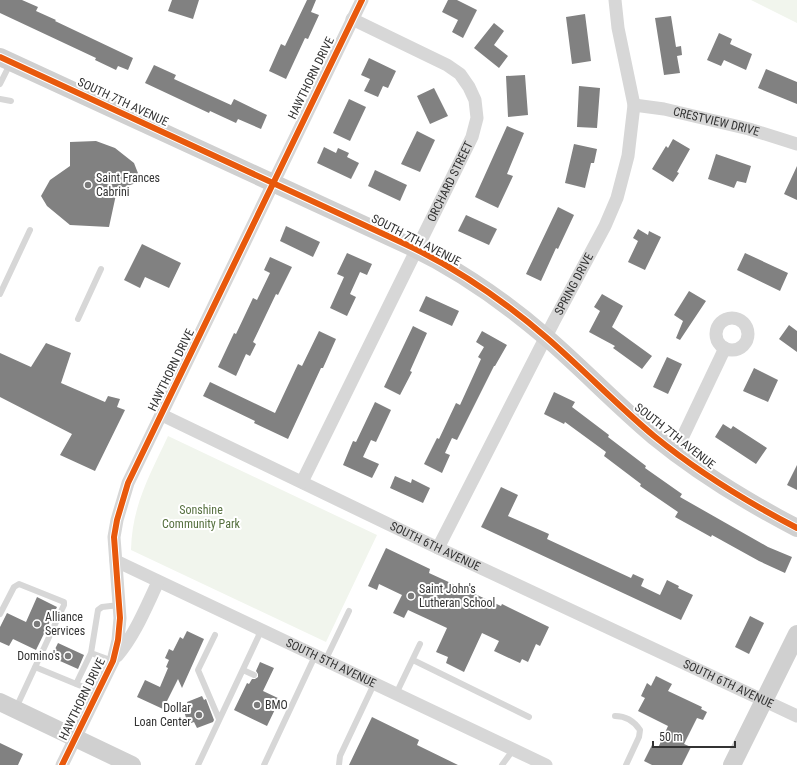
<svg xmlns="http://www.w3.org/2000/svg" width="797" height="765" font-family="'Roboto Condensed',sans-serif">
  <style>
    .green { fill: #f1f5ed }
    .building { fill: #818181 }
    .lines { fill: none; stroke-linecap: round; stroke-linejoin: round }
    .lane { stroke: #d7d7d7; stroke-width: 6 }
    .street { stroke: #d7d7d7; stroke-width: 13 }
    .secondary { stroke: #d0d0d0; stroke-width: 18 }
    .cycleway-casing { stroke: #fff; stroke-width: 8 }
    .cycleway { stroke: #e8590c; stroke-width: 6 }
    .poi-dot { fill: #7a7a7a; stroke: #fff; stroke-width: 1.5 }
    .labels { text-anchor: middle; stroke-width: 4; stroke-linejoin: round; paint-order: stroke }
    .street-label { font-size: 12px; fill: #333; stroke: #fff }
    .poi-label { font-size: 12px; fill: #333; stroke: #fff; text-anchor: start }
    .park-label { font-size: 12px; fill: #56703f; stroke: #fff }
  </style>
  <rect width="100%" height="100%" fill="#fff"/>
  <!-- green -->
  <path class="green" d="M751 0H797V23Z
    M168 436 377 535 326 642 131 550C132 505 150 475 168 436Z"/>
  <!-- building -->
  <path class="building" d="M0 0H22L38 7 36 11 56 20 55 21 133 58 128 70 118 66 116 70 95 60 96 58 0 13Z
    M172 0H199L193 19 168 11Z
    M307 0H316L311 12 319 15 308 39 305 38 286 79 269 71 281 44 285 46Z
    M448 0H457L477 10 463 38 452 32 458 20 442 12Z
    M585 14 591 61 572 64 566 17Z
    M671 16 676 47 681 46 682 55 677 56 680 73 664 75 655 18Z
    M494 23 504 31 494 45 508 56 499 68 474 48Z
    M719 33 732 39 730 44 752 54 746 70 724 60 721 66 707 60Z
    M369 58 396 71 388 88 383 86 378 97 364 91 370 79 361 75Z
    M154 65 176 75 174 79 231 105 234 99 267 115 261 129 238 119 236 123 210 111 209 113 145 83Z
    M766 69 797 82V104L758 88Z
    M525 75 528 115 508 117 506 76Z
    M579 86 600 88 597 128 577 127Z
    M434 88 448 116 430 124 417 96Z
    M349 99 366 107 350 141 333 133Z
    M507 126 524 133 507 174 513 176 498 208 475 197Z
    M417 131 435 140 420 172 401 164Z
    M673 139 690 149 677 172 679 173 673 182 652 169 666 146 668 148Z
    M96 141 115 148 134 163 141 181 117 190 109 227 70 225 47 206 41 196 50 180 70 166V142Z
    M574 144 597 149 594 163H591L585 188 565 183Z
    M324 147 336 153 338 148 349 153 347 157 359 163 351 179 317 163Z
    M716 154 751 166 746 183 737 181 734 188 708 179Z
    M797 166V200L784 194Z
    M375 170 407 185 400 201 368 186Z
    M558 207 574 215 558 249 556 248 541 281 526 274Z
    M466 215 497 229 489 245 458 231Z
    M286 226 320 242 313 257 280 241Z
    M638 229 648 235 649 231 661 237 645 270 628 262 638 241 633 238Z
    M142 244 181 263 169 288 145 277 140 288 124 280Z
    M347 253 372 264 367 275 360 272 350 294 356 297 347 316 330 308 344 277 337 274Z
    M745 253 788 273 780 291 737 270Z
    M270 257 292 267 278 295 276 294 253 342 256 344 250 356 246 354 236 376 218 367 234 333 236 334 253 298 257 300 270 273 264 270Z
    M689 291 706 301 680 340 676 338 683 321 674 315Z
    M602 294 623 306 612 327 652 356 642 369 613 348 615 346 589 332 600 311 594 307Z
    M426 296 459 311 452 326 419 311Z
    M789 325 797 331V352L779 339Z
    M413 326 427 333 410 371 412 372 400 395 384 387Z
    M319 331 336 339 323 368H321L288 439 254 423 255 421 203 396 210 382 275 413 298 364 302 366Z
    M482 331 507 345 495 366H494L457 440 452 438 445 453 450 455 442 473 424 464 437 438 439 439 456 403 460 405 481 359 478 357 484 347 476 342Z
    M46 343 71 353 61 383 105 402 108 396 120 399 117 407 125 410 95 471 60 455 72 434 0 397V353L31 367Z
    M667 357 682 364 668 394 653 387Z
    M754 368 778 380 768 402 743 391Z
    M554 392 575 402 572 407 609 435 608 437 646 466 645 468 682 494 680 497 768 547 792 557 785 573 759 561 712 535 711 537 675 517 678 512 640 486 641 484 604 456 606 452 565 422 564 424 544 414Z
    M375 402 391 410 376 442 371 440 363 457 379 464 372 478 343 465 353 441 356 442Z
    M723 424 731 429 733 426 767 448 756 464 715 437Z
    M797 465V490L787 485Z
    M395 476 411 483 412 479 430 488 423 503 390 488Z
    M501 487 518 495 508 516 549 534 547 539 631 578 633 574 644 579 641 586 660 595 667 580 679 586 678 588 693 595 681 620 481 527Z
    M386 548 430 569 429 573 501 606 502 604 549 627 540 646 536 644 528 662 522 659 520 663 494 651 499 641 482 633 464 672 446 663 448 657 436 652 447 628 408 610 404 618 393 613 402 595 379 584 377 590 368 586Z
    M37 597 57 607 36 650 13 639 9 646 0 642V627L7 613 26 622Z
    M750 616 764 623 749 654 735 647Z
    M187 631 204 639 182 688 178 679 163 709 137 697 145 680 160 687 168 668 166 667 169 660 165 658 169 649 173 651 180 637 183 639Z
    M58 643 84 655 78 669 51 657Z
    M260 662 274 668 263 691 280 699 267 726 234 710 247 683 249 684 252 679H255L258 677V674L256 671Z
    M656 676 672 684 668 691 702 707 701 709 707 712 703 720 697 718 684 744 691 747 682 765H652L644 761 652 745 658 748 668 726 638 711 645 698 641 696 647 683 651 686Z
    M202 696 204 700 206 699 214 720 213 722 197 728 194 722 188 724 183 708 188 706 187 702Z
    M372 717 419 740 417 745 458 765H349Z
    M0 743 23 754 18 765H0Z"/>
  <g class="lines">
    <!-- lane -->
    <path class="lane" d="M0 84 10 64
      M0 99 11 101
      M0 294 30 230
      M78 319 101 269
      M0 614 14 587 19 584 64 602V605L16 708
      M215 635 198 670 219 719
      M91 653 113 661
      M413 660 529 717
      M325 661 349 611
      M35 667 98 693
      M243 670 254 675
      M76 684 91 653 98 610 102 607 119 605
      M396 694 420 644
      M615 716C626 716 634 721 640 730L639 737 626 765
      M198 765 261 631
      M264 765 315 656
      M339 765 340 756 374 684
      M502 765 513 750"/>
    <!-- street -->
    <g class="street">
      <path id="s1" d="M634 105 664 109 749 129 797 144"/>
      <circle cx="732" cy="334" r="16"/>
      <path id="s2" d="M162 415 438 548 797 716"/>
      <path d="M675 453 725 348"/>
      <path id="s3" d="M302 482 472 137 477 118 475 100 469 87 460 74 447 65 352 19"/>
      <path id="s4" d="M438 548 554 321 605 226 617 198 628 156 634 105 618 28 615 0"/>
      <path id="s5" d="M116 561 546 765"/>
      <path d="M117 656C135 635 146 607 158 582"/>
      <path d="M62 765 113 661 118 640 120 618 114 537 117 520 128 483 362 0"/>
    </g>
    <!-- secondary -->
    <path class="secondary" d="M0 57 403 243C455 267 504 301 547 338 584 370 617 405 654 436 698 472 747 502 797 528
      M0 702 132 765
      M732 765 797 634"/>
    <defs>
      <path id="cycleway" d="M0 57 403 243C455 267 504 301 547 338 584 370 617 405 654 436 698 472 747 502 797 528
        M62 765 113 661 118 640 120 618 114 537 117 520 128 483 362 0"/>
    </defs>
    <!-- cycleway casing -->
    <use href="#cycleway" class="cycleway-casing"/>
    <!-- cycleway -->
    <use href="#cycleway" class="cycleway"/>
  </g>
  <!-- markers -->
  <g class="poi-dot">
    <circle cx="88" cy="185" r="4"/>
    <circle cx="411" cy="596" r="4"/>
    <circle cx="37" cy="624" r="4"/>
    <circle cx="68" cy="656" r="4"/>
    <circle cx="257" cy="705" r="4"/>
    <circle cx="199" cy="715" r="4"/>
  </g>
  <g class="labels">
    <!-- street labels -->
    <g class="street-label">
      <text transform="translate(311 78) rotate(-64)" y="4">HAWTHORN DRIVE</text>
      <text transform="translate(123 102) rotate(25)" y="4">SOUTH 7TH AVENUE</text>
      <text dy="4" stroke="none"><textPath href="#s1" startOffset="84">CRESTVIEW DRIVE</textPath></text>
      <text dy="4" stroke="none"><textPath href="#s3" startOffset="335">ORCHARD STREET</textPath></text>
      <text transform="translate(416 240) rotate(27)" y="4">SOUTH 7TH AVENUE</text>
      <text dy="4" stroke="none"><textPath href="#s4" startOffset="297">SPRING DRIVE</textPath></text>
      <text transform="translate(171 370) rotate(-64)" y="4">HAWTHORN DRIVE</text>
      <text transform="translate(675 436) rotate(38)" y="4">SOUTH 7TH AVENUE</text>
      <text dy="4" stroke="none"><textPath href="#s2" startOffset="303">SOUTH 6TH AVENUE</textPath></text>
      <text dy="4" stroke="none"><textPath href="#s5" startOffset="238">SOUTH 5TH AVENUE</textPath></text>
      <text dy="4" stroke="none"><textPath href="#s2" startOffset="627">SOUTH 6TH AVENUE</textPath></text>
      <text transform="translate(82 699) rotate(-64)" y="4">HAWTHORN DRIVE</text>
    </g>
    <!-- poi labels -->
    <g class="poi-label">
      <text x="96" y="182">Saint Frances<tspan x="96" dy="14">Cabrini</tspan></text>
      <text x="419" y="593">Saint John's<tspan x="419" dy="14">Lutheran School</tspan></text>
      <text x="45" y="621">Alliance<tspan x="45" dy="14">Services</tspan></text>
      <text x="60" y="660" text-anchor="end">Domino's</text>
      <text x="265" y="709">BMO</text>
      <text x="191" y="712" text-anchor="end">Dollar<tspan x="191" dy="14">Loan Center</tspan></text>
    </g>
    <!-- park labels -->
    <g class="park-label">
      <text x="201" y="514">Sonshine<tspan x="201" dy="14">Community Park</tspan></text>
    </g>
  </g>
  <!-- scale -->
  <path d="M653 741v6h82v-6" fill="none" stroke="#333333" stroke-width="2"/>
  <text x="659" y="741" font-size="12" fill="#333333" stroke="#ffffff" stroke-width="3" paint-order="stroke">50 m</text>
</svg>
